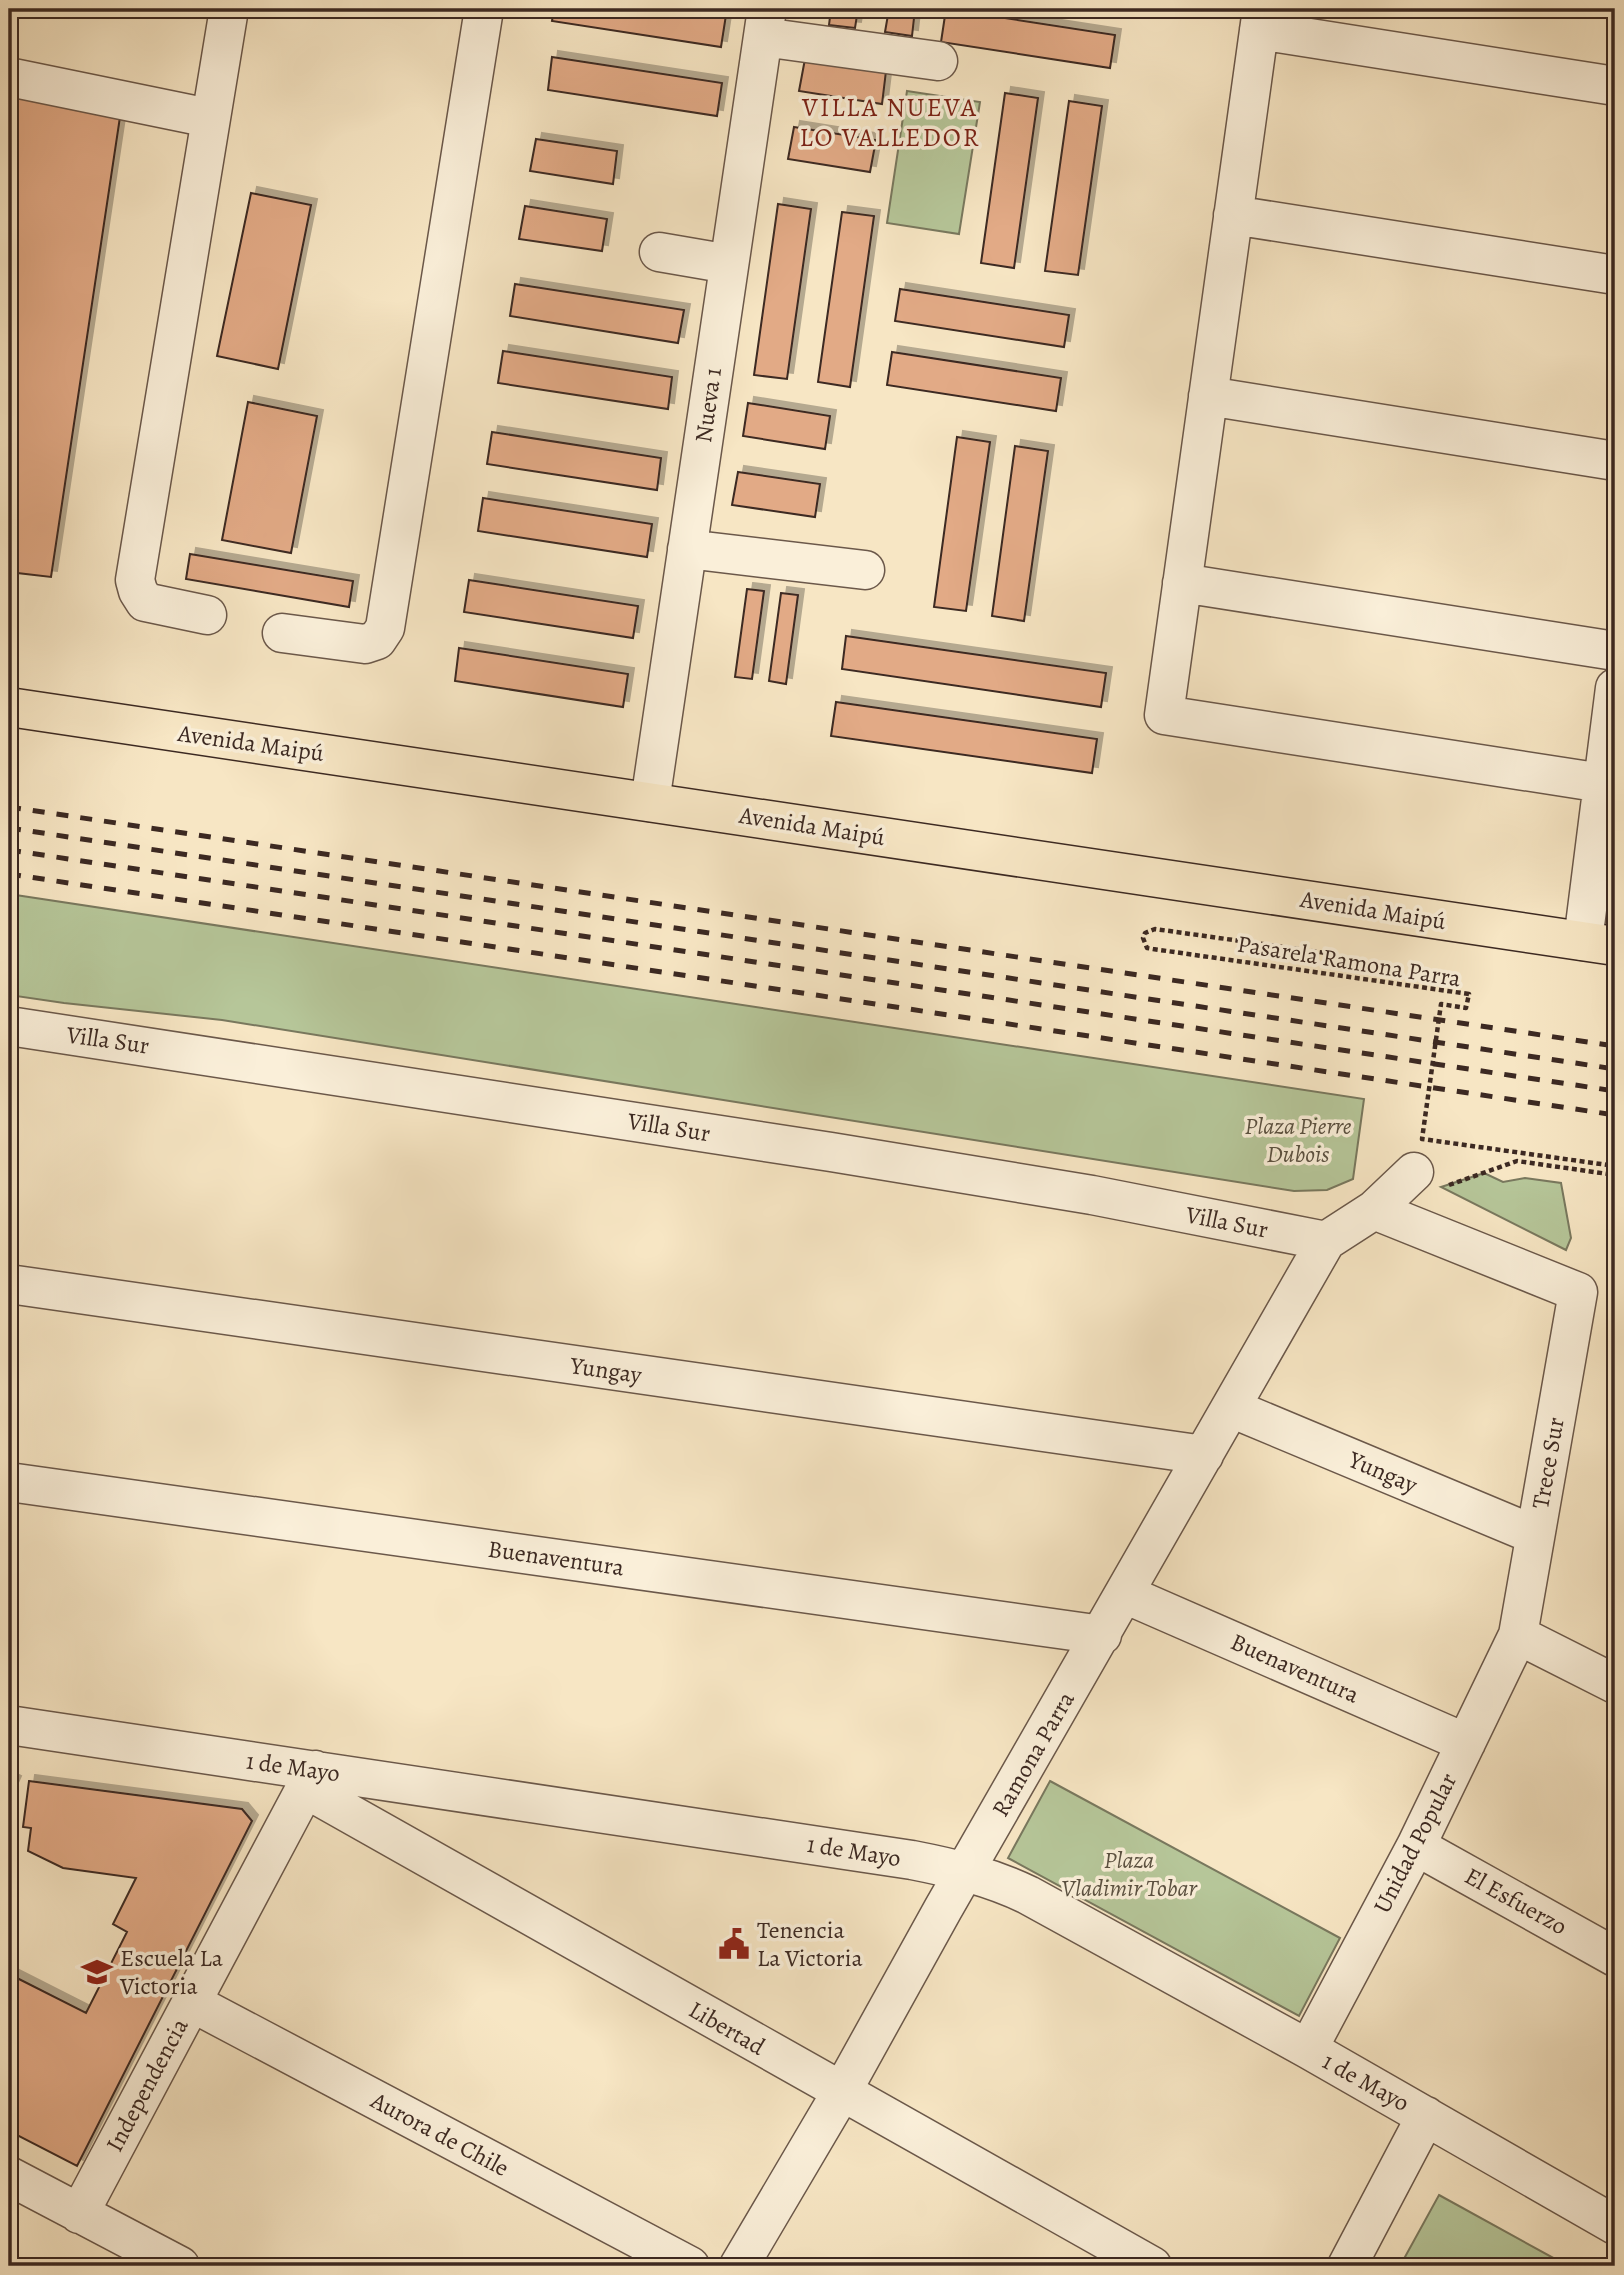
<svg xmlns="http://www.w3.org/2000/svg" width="1624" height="2275" font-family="Alegreya,serif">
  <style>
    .green { fill: #b6c699; stroke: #79785e; stroke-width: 2 }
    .building { fill: #e2aa86; stroke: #3c2922; stroke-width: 2; filter: url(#shadow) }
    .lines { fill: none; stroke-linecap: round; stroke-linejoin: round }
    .minor-casing { stroke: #6b584a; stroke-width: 41 }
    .major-casing { stroke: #3c2922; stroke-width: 41 }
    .path { stroke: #3c2922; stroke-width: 4.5; stroke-dasharray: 5 3.5; stroke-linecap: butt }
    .minor { stroke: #faefd9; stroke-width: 38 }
    .major { stroke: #f7e6c4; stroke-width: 38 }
    .rail { stroke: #3c2922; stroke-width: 5; stroke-dasharray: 12 12; stroke-linecap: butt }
    .path-bridge { stroke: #3c2922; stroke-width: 4.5; stroke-dasharray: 5 3.5; stroke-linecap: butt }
    .labels { text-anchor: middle; stroke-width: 7; stroke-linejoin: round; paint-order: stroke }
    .street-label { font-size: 24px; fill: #3c2922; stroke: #faefd9 }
    .park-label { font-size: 24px; font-style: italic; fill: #5a5040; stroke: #faefd9 }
    .poi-label { font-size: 24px; fill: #3c2922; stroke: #faefd9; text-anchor: start }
    .neighbourhood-label { font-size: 26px; letter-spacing: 2px; fill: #7a1f14; stroke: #faefd9 }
  </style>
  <defs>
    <filter id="shadow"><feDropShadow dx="6" dy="-6" stdDeviation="0" flood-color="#0004"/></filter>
  </defs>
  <rect width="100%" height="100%" fill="#f7e6c4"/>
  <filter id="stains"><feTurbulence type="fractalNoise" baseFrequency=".00286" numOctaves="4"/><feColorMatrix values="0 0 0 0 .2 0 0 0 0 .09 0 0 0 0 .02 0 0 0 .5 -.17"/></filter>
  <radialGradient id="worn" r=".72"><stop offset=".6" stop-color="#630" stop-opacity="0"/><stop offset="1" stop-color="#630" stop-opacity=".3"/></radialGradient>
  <!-- green -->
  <path class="green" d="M907 91 980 102 959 234 887 223Z
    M9 894 1364 1099 1353 1179 1327 1190 1294 1191 222 1020 64 1003 9 995Z
    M1484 1173 1503 1182 1525 1178 1561 1183 1571 1238 1566 1250 1441 1187Z
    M1050 1781 1340 1938 1299 2016 1008 1858Z
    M1439 2195 1568 2266H1400Z"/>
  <!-- building -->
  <path class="building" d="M405 9H454L453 16Z
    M554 9H685L726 15 721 47 552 21Z
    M831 9H858L855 28 829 25Z
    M889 9H915L912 36 885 32Z
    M946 9 1115 35 1110 68 941 42Z
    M552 57 722 83 717 116 548 90Z
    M805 59 886 71 882 104 799 91Z
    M1005 93 1038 98 1014 268 981 263Z
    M9 96 120 117 51 577 9 572Z
    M1069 101 1102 106 1078 275 1045 271Z
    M794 127 876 140 870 172 788 159Z
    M536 139 617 151 613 184 530 171Z
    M251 193 311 205 278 369 217 356Z
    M778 204 811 209 787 379 754 375Z
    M525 206 607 219 602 251 519 239Z
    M842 212 874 216 850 387 818 382Z
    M515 284 684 310 678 343 510 316Z
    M900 289 1069 315 1064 347 895 321Z
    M503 351 672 377 668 409 498 383Z
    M892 352 1061 378 1056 411 887 385Z
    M248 402 317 416 291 553 222 540Z
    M748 403 830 416 825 449 743 436Z
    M492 432 661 458 657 490 487 464Z
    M957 437 990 442 966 611 934 607Z
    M1015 446 1048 451 1024 621 992 616Z
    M738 472 820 484 815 517 732 505Z
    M483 498 652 524 647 557 478 531Z
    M190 554 353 581 349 607 186 579Z
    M469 580 638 606 633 638 464 612Z
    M747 589 764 591 752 679 735 677Z
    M781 593 798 595 786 684 769 681Z
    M846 636 1106 673 1101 707 842 669Z
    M459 648 628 674 623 707 455 681Z
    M836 702 1097 739 1092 773 831 736Z
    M9 1779 15 1782 9 1795Z
    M29 1781 242 1809 252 1821 77 2166 9 2131V1974L86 2013 127 1932 113 1924 136 1878 63 1868 28 1851 31 1828 23 1827Z"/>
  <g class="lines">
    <defs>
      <path id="minor" d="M1262 9 1164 715 1615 785
        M1259 30 1615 86
        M763 37 938 61
        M9 77 209 118
        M1233 215 1615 275
        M659 252 729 264
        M1208 396 1615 461
        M687 549 865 570
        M1182 583 1615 651
        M207 615 145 602 138 591 135 580 229 9
        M282 633 365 644 377 640 385 628 484 9
        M650 802 767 9
        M1583 941 1615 688
        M9 1026 831 1152 1092 1195 1326 1241
        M9 1284 1204 1455
        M1231 1408 1535 1535
        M9 1482 1102 1635
        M1125 1594 1466 1743
        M1518 1635 1615 1684
        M9 1725 912 1860C953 1868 991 1877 1028 1895L1308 2049 1615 2225
        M304 1788 1152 2266
        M1416 1846 1615 1957
        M191 2002 690 2266
        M1308 2049 1416 1846 1518 1635 1578 1292 1374 1210
        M9 2176 180 2266
        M79 2214 315 1770
        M739 2266 841 2093 943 1909 1326 1241 1374 1210 1414 1172
        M1347 2266 1426 2116"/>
      <path id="major" d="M9 707 1615 946"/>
    </defs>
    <!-- minor casing -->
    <use href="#minor" class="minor-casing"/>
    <!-- major casing -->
    <use href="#major" class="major-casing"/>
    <!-- path -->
    <path class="path" d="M1449 1185 1517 1161 1615 1175"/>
    <!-- minor -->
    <use href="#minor" class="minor"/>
    <!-- major -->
    <use href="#major" class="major"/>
    <!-- rail -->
    <path class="rail" d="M9 807 1615 1046
      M9 828 1615 1069
      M9 850 1615 1091
      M9 874 1615 1115"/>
    <!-- path-bridge -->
    <path class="path-bridge" d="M1333 954 1155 929 1145 933 1143 938 1147 948 1153 949 1469 994 1466 1008 1441 1004 1422 1139 1615 1166"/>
  </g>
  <!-- icons -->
  <defs>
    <symbol id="civic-bare" viewBox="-9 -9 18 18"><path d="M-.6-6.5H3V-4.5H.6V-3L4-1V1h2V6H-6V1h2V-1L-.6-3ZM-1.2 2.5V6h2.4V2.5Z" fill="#8f2418" stroke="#faefd9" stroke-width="2.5" paint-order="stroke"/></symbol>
    <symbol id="school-bare" viewBox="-9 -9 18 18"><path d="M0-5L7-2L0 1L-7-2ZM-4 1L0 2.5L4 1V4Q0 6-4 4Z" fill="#8f2418" stroke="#faefd9" stroke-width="2.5" paint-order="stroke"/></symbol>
  </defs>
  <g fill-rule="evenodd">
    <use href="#civic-bare" x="712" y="1922" width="44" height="44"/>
    <use href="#school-bare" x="75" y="1950" width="44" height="44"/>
  </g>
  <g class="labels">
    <!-- street labels -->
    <g class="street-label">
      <text transform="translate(708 405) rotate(-82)" y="8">Nueva 1</text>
      <text transform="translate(251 743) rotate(8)" y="8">Avenida Maipú</text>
      <text transform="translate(812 826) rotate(9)" y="8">Avenida Maipú</text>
      <text transform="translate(1373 910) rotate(9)" y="8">Avenida Maipú</text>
      <text transform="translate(1349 961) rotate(9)" y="8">Pasarela Ramona Parra</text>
      <text transform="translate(108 1040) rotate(8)" y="8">Villa Sur</text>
      <text transform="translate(669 1127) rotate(9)" y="8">Villa Sur</text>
      <text transform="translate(1227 1222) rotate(11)" y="8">Villa Sur</text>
      <text transform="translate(606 1370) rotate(8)" y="8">Yungay</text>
      <text transform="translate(1548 1463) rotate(-80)" y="8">Trece Sur</text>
      <text transform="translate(1383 1472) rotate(23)" y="8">Yungay</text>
      <text transform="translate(556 1558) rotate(8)" y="8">Buenaventura</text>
      <text transform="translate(1295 1668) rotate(24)" y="8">Buenaventura</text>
      <text transform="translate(1033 1754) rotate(-60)" y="8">Ramona Parra</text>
      <text transform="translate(293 1767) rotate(8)" y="8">1 de Mayo</text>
      <text transform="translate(1415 1843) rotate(-63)" y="8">Unidad Popular</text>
      <text transform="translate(854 1851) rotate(9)" y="8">1 de Mayo</text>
      <text transform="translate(1516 1901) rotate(29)" y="8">El Esfuerzo</text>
      <text transform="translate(727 2028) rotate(30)" y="8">Libertad</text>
      <text transform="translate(1366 2082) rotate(29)" y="8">1 de Mayo</text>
      <text transform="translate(147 2085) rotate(-62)" y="8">Independencia</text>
      <text transform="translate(440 2134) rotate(28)" y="8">Aurora de Chile</text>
    </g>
    <!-- park labels -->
    <g class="park-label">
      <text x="1298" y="1134">Plaza Pierre<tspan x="1298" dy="28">Dubois</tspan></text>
      <text x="1129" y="1868">Plaza<tspan x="1129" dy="28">Vladimir Tobar</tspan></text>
    </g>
    <!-- poi labels -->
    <g class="poi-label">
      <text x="757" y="1938">Tenencia<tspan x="757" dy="28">La Victoria</tspan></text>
      <text x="120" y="1966">Escuela La<tspan x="120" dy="28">Victoria</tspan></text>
    </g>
    <!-- neighbourhood labels -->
    <g class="neighbourhood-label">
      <text x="890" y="116">VILLA NUEVA<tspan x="890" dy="30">LO VALLEDOR</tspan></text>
    </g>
  </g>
  <!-- margin -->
  <rect width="1624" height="2275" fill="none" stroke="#f7e6c4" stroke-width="35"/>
  <rect x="10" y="10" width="1603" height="2254" fill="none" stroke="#3c2922" stroke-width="3.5"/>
  <rect x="18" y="18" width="1589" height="2240" fill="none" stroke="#3c2922" stroke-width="2"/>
  <rect width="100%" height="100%" filter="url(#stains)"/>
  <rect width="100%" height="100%" fill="url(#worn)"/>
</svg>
